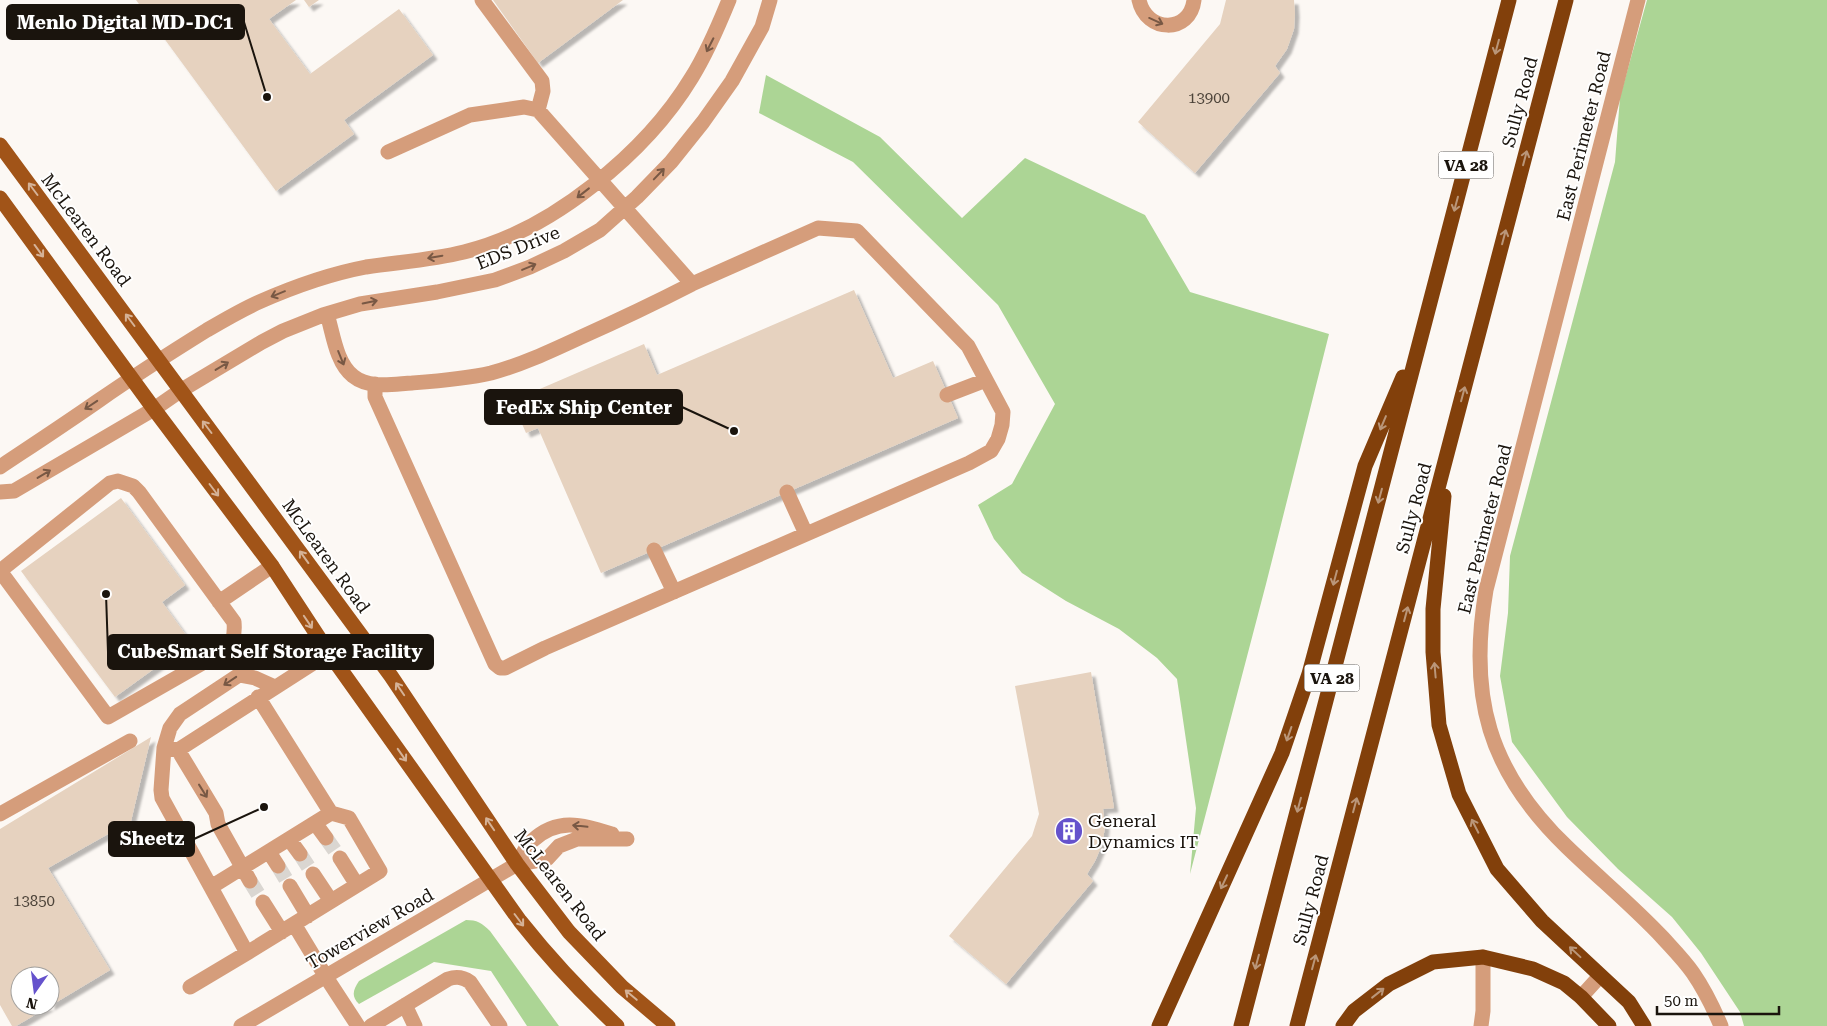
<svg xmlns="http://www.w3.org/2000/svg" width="1827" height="1026" font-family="'Roboto Serif',serif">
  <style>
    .green { fill: #acd595 }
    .building { fill: #e6d2bf; filter: url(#shadow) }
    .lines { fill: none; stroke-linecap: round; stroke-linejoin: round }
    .minor-tunnel { stroke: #dad6d1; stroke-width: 15; stroke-dasharray: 15 8; stroke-linecap: butt }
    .minor { stroke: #d59d7b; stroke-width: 15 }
    .major { stroke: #a15418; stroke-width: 15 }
    .highway { stroke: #82400b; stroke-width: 15 }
    .oneway { stroke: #785844 }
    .oneway2 { stroke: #ba9679 }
    .oneway3 { stroke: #d5b297 }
    .labels { text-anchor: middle; stroke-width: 4; stroke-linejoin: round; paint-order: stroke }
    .number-label { font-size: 15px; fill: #4d443a }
    .shield { fill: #fff; stroke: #5f5a56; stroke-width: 1 }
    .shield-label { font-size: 16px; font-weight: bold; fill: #1a140d }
    .street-label { font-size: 18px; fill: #1a140d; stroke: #fff }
    .poi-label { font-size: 18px; fill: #1a140d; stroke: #fff; text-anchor: start }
    .leader { fill: none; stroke: #1a140d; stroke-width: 2 }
    .callout-dot { fill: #1a140d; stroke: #fff; stroke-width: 2 }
    .callout { fill: #1a140d; stroke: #1a140d; stroke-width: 2 }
    .callout-label { font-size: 19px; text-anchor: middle; font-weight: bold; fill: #fff }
  </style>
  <defs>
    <filter id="shadow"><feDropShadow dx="4.5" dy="4.5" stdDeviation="1" flood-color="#0004"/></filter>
  </defs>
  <rect width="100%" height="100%" fill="#fcf8f4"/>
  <!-- green -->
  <path class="green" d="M1647 0H1827V1026H1744L1740 1012 1701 953 1672 917 1618 869 1567 817 1512 742 1500 676 1508 613 1510 556 1615 162 1620 97Z
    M766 75 880 137 962 218 1025 158 1145 215 1190 292 1329 334 1266 584 1190 874 1196 808 1177 679 1157 658 1119 629 1066 601 1022 573 994 539 978 505 1012 484 1055 404 998 305 853 162 759 113Z
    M466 920C477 920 482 923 490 931L559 1026H527L491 971 434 962 359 1004C351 996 353 990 359 981Z"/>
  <!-- building -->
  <path class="building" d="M136 0H296L269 19 310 74 399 9 433 55 344 120 354 134 276 191Z
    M304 0H319L309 7Z
    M493 0H623L538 63Z
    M1226 0H1294L1295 13 1294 29 1287 49 1275 66 1280 73 1195 173 1138 122 1220 24Z
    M854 290 893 378 933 361 958 418 601 573 538 428 526 433 512 401 644 344 657 375Z
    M121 498 185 585 162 602 191 642 115 697 21 571Z
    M1091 672 1114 808 1103 809 1105 827 1102 845 1095 861 1087 874 1093 881 1006 984 949 936 1032 836 1039 814 1015 686Z
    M151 737 131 821 48 868 110 970 50 1006V976H20V1006H50L16 1026H12L0 1005V829Z"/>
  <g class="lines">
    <!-- minor-tunnel -->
    <path class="minor-tunnel" d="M326 838 340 858
      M300 854 313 874
      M278 866 290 886
      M250 881 263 902"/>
    <!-- minor -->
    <path class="minor" d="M482 0 542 81 543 91 538 110
      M1139 0C1146 33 1190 34 1194 0
      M1638 0 1486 590C1468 696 1488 771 1567 847 1599 878 1633 906 1663 938 1673 949 1684 960 1693 973 1704 989 1713 1007 1721 1026
      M327 314C333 333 336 363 353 376 369 389 393 384 412 383 438 381 465 379 491 373 521 365 551 351 579 338 617 321 655 303 692 284L538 110 524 107 470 115 388 152
      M375 384V397L495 664 500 668H505L545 648 969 463 991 451 998 439 1002 425 1003 412 968 346 857 231 818 228 692 284
      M947 395 986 380
      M0 467C33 445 65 424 98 401 134 376 170 353 207 330 224 320 241 310 259 302 293 287 329 274 366 267 399 262 432 260 464 252 551 231 646 153 692 77 707 53 718 27 729 0
      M118 481 133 486 139 492 234 622C235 633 234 642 227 649L108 717 0 571 110 483Z
      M0 492 14 491 154 409 180 391 262 342 283 331 323 315 360 304 437 292 495 280 530 267 564 251 600 230 637 197 671 162 703 122 732 81 762 27 770 0
      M787 492 806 534
      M654 550 674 592
      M219 602 272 566
      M329 653 178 750 164 748 161 790 162 798 247 953 294 924 326 977 358 1026
      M164 748 170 728 180 714 239 675 255 678 275 687
      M178 750 216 813 218 824 250 881
      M0 814 130 741
      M315 823 326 838
      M289 839 300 854
      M269 852 278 866
      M340 858 357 885
      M517 864C522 857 525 846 532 841 558 817 582 825 612 834
      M313 874 331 901
      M290 886 308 916
      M211 887 331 813 258 697
      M263 902 282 932
      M294 924 380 871 349 818 331 813
      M190 987 247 953
      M1581 997 1600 976
      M405 1005 415 1026
      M241 1026 517 864 547 859 559 846 577 839H627
      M371 1026 448 979C457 976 463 977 470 982L500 1026
      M1481 1026 1483 1011V957"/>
    <!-- major -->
    <path class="major" d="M0 145 391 676 517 864 569 932 622 987 668 1026
      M0 198 154 409 272 566 329 653 520 921C550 959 582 993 617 1026"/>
    <!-- highway -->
    <path class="highway" d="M1444 496 1433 609V652L1439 725 1459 794 1497 869 1542 921 1629 1002 1644 1026
      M1159 1026 1282 753 1309 674 1365 466 1403 377
      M1241 1026 1509 0
      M1297 1026 1566 0
      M1343 1026 1354 1011 1389 984 1433 962 1483 957 1533 969 1564 983 1581 997 1609 1026"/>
  </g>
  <!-- one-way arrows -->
  <defs><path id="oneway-shaft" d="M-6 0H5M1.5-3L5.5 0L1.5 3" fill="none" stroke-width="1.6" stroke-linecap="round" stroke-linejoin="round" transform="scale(1.25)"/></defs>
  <g class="oneway">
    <use href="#oneway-shaft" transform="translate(1156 21) rotate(24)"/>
    <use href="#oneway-shaft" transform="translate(710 45) rotate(117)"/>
    <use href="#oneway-shaft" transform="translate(659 174) rotate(-46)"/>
    <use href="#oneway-shaft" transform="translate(583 193) rotate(142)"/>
    <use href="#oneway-shaft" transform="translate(435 257) rotate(170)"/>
    <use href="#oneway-shaft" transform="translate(529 267) rotate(-23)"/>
    <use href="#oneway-shaft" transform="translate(278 294) rotate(158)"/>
    <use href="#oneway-shaft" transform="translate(370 302) rotate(-12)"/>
    <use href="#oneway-shaft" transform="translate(341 358) rotate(68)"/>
    <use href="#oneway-shaft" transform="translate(222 366) rotate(-31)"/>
    <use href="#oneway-shaft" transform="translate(91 405) rotate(146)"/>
    <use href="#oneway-shaft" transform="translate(44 474) rotate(-31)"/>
    <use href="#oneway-shaft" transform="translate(230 681) rotate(146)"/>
    <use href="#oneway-shaft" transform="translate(203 791) rotate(58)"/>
    <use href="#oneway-shaft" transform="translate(580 826) rotate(-174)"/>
  </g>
  <g class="oneway2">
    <use href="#oneway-shaft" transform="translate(1497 47) rotate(105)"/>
    <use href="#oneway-shaft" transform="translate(1525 158) rotate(-75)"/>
    <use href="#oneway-shaft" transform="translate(1456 204) rotate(105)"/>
    <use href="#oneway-shaft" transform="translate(1504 237) rotate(-75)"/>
    <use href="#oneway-shaft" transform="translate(1463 394) rotate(-75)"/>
    <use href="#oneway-shaft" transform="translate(1383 423) rotate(113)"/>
    <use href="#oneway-shaft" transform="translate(1380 496) rotate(105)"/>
    <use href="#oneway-shaft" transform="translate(1335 578) rotate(105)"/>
    <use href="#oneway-shaft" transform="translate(1406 614) rotate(-75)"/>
    <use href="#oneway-shaft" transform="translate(1435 670) rotate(-95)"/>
    <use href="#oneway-shaft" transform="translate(1289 734) rotate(109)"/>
    <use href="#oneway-shaft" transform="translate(1299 805) rotate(105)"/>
    <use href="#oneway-shaft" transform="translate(1355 805) rotate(-75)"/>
    <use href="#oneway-shaft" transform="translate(1475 826) rotate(-117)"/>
    <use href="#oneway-shaft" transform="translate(1224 882) rotate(115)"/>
    <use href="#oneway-shaft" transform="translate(1575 952) rotate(-137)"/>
    <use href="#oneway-shaft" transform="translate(1257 962) rotate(105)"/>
    <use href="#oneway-shaft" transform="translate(1314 962) rotate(-75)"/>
    <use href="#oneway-shaft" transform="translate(1378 993) rotate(-38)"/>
  </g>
  <g class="oneway3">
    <use href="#oneway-shaft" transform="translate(33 189) rotate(-127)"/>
    <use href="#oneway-shaft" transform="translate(39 251) rotate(54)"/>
    <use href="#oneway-shaft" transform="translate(130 320) rotate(-127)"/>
    <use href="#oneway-shaft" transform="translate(207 427) rotate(-127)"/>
    <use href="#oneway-shaft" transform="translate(214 490) rotate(53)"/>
    <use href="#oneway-shaft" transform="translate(304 557) rotate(-126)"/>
    <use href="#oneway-shaft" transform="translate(308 622) rotate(56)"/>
    <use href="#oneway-shaft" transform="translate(400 689) rotate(-124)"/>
    <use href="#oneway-shaft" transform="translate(402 755) rotate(55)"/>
    <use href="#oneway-shaft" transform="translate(490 824) rotate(-124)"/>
    <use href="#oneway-shaft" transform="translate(519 920) rotate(53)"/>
    <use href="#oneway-shaft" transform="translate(631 995) rotate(-140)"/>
  </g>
  <!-- icons -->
  <defs>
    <symbol id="building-disc" viewBox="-11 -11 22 22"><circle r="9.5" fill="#6552cc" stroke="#fff"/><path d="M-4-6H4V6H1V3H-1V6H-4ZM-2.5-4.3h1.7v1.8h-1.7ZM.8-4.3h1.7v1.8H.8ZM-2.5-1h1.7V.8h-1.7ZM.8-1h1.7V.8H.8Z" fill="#fff"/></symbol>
  </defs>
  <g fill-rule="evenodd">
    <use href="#building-disc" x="1053" y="815" width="32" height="32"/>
  </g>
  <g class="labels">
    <!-- number labels -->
    <g class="number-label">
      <text x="1209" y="103">13900</text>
      <text x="34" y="906">13850</text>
    </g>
    <!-- shield labels -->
    <g class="shield">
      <rect x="1438.5" y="151.5" width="55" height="27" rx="4"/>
      <rect x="1304.5" y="664.5" width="55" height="27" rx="4"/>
    </g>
    <g class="shield-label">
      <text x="1466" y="171">VA 28</text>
      <text x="1332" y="684">VA 28</text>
    </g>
    <!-- street labels -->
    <g class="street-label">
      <text transform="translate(1520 102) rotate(-75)" y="6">Sully Road</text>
      <text transform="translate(1584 136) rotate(-76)" y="6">East Perimeter Road</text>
      <text transform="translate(86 230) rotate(53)" y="6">McLearen Road</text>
      <text transform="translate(518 248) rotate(-22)" y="6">EDS Drive</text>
      <text transform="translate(1414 508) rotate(-75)" y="6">Sully Road</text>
      <text transform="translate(1485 529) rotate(-76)" y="6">East Perimeter Road</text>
      <text transform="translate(326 556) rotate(54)" y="6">McLearen Road</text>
      <text transform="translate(560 885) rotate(52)" y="6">McLearen Road</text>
      <text transform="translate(1311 900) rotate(-75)" y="6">Sully Road</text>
      <text transform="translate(370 929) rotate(-30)" y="6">Towerview Road</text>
    </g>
    <!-- poi labels -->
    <g class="poi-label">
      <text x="1088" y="827">General<tspan x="1088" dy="21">Dynamics IT</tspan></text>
    </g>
  </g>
  <!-- callouts -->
  <path class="leader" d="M267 97L244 22M734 431L682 407M106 594L108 652M264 807L194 839"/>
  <g class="callout-dot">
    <circle cx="267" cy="97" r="5"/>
    <circle cx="734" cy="431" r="5"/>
    <circle cx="106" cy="594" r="5"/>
    <circle cx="264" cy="807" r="5"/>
  </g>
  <g class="callout">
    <rect x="7" y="5" width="237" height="34" rx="5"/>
    <rect x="485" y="390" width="197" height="34" rx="5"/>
    <rect x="108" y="635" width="325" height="34" rx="5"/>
    <rect x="109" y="822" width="85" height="34" rx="5"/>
  </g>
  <g class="callout-label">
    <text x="125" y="29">Menlo Digital MD-DC1</text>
    <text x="584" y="414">FedEx Ship Center</text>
    <text x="270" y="658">CubeSmart Self Storage Facility</text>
    <text x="152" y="845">Sheetz</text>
  </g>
  <!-- north arrow -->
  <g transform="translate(35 991) rotate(194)"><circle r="24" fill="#ffffff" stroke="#a3a19e"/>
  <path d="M0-4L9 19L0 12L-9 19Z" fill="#6552cc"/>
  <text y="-8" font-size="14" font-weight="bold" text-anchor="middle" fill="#1a140d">N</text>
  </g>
  <!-- scale -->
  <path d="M1657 1006v8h122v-8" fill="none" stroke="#1a140d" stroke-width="2.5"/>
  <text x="1664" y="1006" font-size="15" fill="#1a140d" stroke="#ffffff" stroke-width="4" paint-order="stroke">50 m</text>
</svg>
